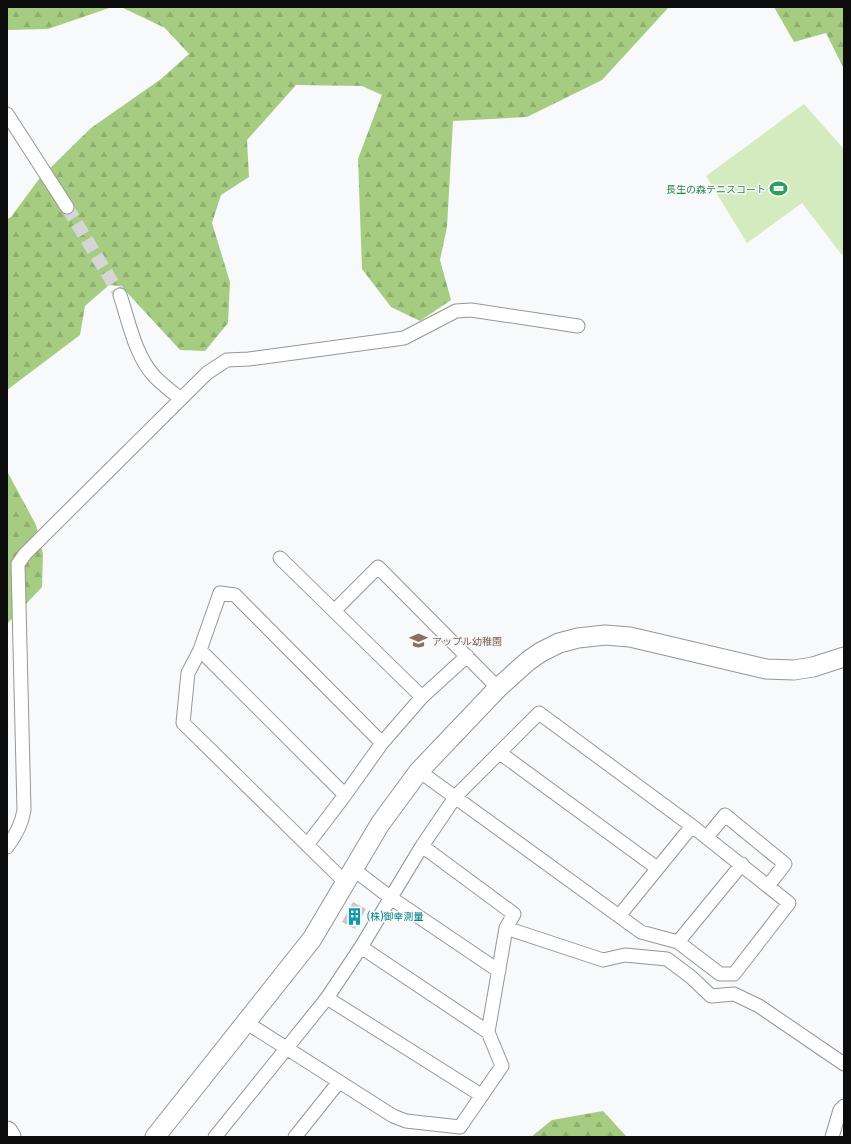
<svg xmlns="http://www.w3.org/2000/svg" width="851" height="1144" font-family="'Fira Sans','Noto Sans JP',sans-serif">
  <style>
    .green { fill: #d3ebbe }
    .forest { fill: url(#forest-firs) }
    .building { fill: #cbc9c8 }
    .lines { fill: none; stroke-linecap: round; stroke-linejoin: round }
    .street-tunnel { stroke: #d5d5d6; stroke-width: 13; stroke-dasharray: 13 6; stroke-linecap: butt }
    .street-casing { stroke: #959697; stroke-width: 15 }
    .secondary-casing { stroke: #959697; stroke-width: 21 }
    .primary-casing { stroke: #959697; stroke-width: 23 }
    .street { stroke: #fff; stroke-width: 13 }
    .secondary { stroke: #fff; stroke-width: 19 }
    .primary { stroke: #fff; stroke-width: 21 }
    .labels { text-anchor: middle; stroke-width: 3; stroke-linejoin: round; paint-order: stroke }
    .leisure-label { font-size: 10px; fill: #27864d; stroke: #f8f9fa; text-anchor: end }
    .education-label { font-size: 10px; fill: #785e54; stroke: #f8f9fa; text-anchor: start }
    .culture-label { font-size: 10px; fill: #0d838f; stroke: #f8f9fa; text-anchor: start }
  </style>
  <defs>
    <pattern id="forest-firs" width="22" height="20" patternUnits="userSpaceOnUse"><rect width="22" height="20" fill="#a6cc81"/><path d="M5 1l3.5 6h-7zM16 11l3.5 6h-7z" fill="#8eae6e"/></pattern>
  </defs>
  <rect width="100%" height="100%" fill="#f8f9fa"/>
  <!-- green -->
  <path class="green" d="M804 104 844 149V253L842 255 802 203 747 243 706 176Z"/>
  <!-- forest -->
  <path class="forest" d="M7 7H112L48 29 7 30Z
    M121 7H669L602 80 527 117 453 121 447 227 440 260 451 300 420 321 391 307 362 269 358 159 382 95 362 86 296 85 247 140 249 177 221 195 212 223 230 282 228 323 205 351 180 350 121 286 109 285 85 306 80 335 7 390V219L11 217 39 179 91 128 161 79 189 54 165 28Z
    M774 7H844V69L826 33 794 42Z
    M7 471 36 525 43 554 42 587 7 624Z
    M603 1111 627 1137H531L552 1120Z"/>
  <!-- building -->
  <path class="building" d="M353 902 366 909 355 929 342 922Z"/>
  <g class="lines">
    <!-- street-tunnel -->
    <path class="street-tunnel" d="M67 207 120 295"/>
    <defs>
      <path id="street" d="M7 114 67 207
        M120 295C129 322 135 356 155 377 163 385 172 392 181 399
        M280 558 422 697
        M334 611 378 567 498 688
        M200 650 345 795
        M500 753 657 868
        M707 837 725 815 785 864 768 886
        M307 845 345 795 382 743 422 697 467 656
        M422 846 514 914 506 928 488 1032
        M7 847C16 835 22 824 24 810L18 564 25 554 207 373 227 360 249 359 404 338 456 311 471 310 578 326
        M353 869 391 898 499 971
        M345 882 183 723 188 673 200 650 220 593 235 595 382 743
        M619 916 692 826
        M506 928 603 960 625 955 667 959 691 977 711 996 734 994 759 1006 844 1064
        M678 942 742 864
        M327 998 481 1095
        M247 1023 393 1116 406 1121 460 1127 502 1066 488 1032 361 947
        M215 1137 327 998 361 947 422 846 456 796 539 713 692 826 789 903 734 974H720L678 942 641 932 419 771
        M295 1137 338 1083
        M832 1137 840 1110 844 1106"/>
      <path id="secondary" d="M155 1137 312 939 380 824 419 771 498 688 528 661 541 652 559 643 578 638 605 635 630 637 766 669 794 670 813 667 844 657"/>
      <path id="primary" d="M7 1132 10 1137"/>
    </defs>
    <!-- street casing -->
    <use href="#street" class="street-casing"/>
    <!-- secondary casing -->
    <use href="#secondary" class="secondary-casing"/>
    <!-- primary casing -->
    <use href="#primary" class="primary-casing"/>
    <!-- street -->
    <use href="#street" class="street"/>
    <!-- secondary -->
    <use href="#secondary" class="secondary"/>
    <!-- primary -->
    <use href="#primary" class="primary"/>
  </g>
  <!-- icons -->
  <defs>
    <symbol id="stadium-bare" viewBox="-9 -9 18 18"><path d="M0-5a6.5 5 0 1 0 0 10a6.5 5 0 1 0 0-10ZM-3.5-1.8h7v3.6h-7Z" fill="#2e9e5b" stroke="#f8f9fa" stroke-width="2.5" paint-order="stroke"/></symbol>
    <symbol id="school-bare" viewBox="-9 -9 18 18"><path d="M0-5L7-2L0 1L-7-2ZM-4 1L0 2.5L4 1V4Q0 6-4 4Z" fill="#8d6e63" stroke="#f8f9fa" stroke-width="2.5" paint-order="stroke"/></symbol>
    <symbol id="building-bare" viewBox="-9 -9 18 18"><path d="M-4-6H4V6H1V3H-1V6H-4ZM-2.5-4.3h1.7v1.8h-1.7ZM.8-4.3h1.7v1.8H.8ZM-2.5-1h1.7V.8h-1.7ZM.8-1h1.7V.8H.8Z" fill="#0f9aa8" stroke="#f8f9fa" stroke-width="2.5" paint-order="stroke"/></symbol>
  </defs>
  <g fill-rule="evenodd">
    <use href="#stadium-bare" x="766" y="176" width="25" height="25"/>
    <use href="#school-bare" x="406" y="628" width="25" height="25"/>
    <use href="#building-bare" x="342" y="904" width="25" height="25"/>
  </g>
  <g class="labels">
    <!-- leisure labels -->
    <g class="leisure-label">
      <text x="766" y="193">長生の森テニスコート</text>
    </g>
    <!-- education labels -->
    <g class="education-label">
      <text x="432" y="645">アップル幼稚園</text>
    </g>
    <!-- culture labels -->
    <g class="culture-label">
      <text x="367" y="920">(株)御幸測量</text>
    </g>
  </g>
  <!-- border -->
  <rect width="851" height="1144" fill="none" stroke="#0c0c0c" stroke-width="16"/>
</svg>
